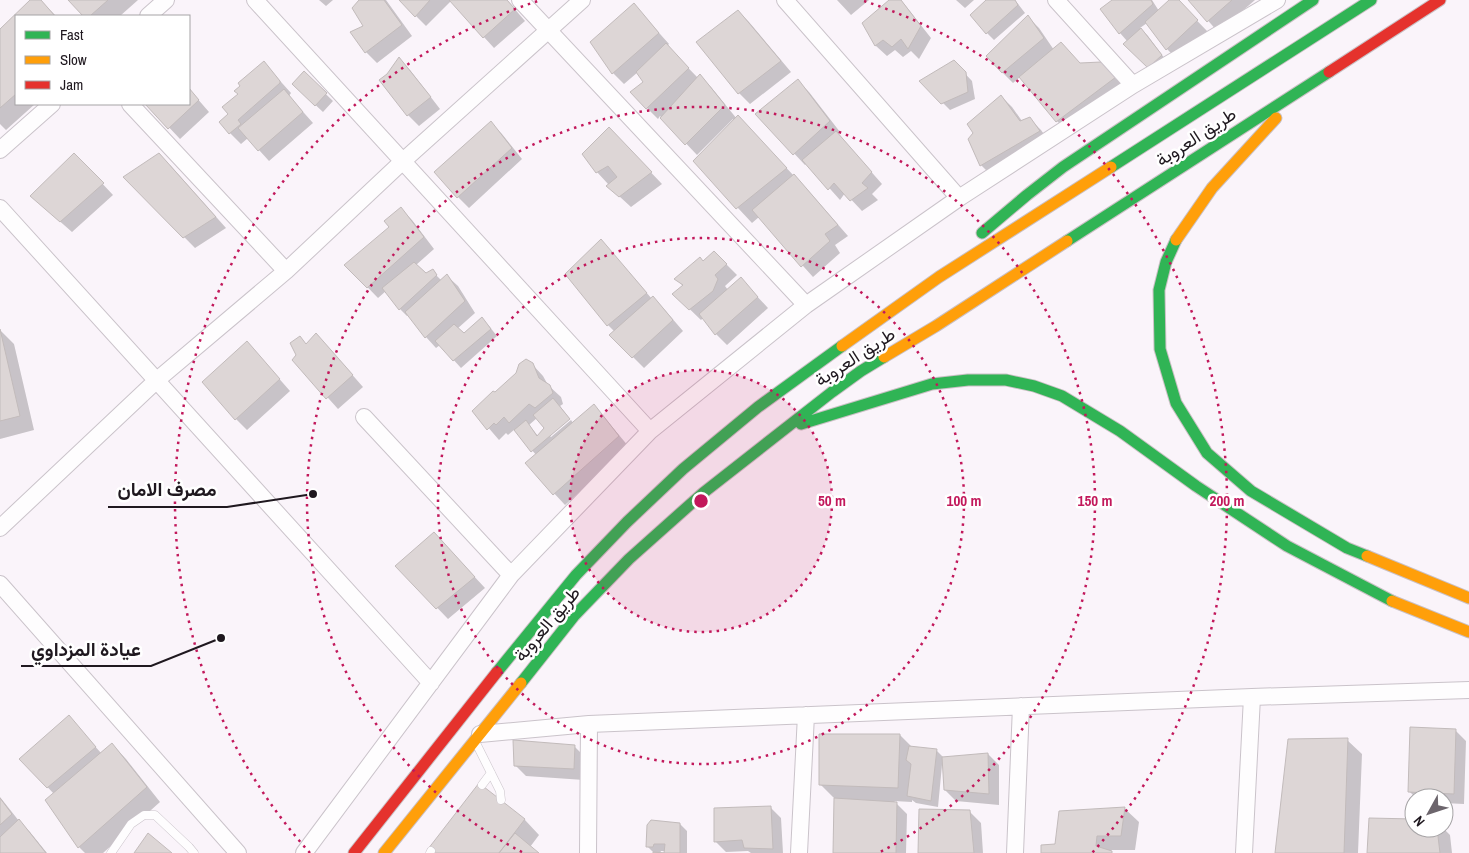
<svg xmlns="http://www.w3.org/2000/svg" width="1469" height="853" font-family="'Archivo Narrow',Vazirmatn,sans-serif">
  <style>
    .shadow { fill: #0003; fill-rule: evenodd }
    .building { fill: #ddd6d6; stroke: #c2bbbb }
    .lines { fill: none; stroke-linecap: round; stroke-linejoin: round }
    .lane-casing { stroke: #cac3ca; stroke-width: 9 }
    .street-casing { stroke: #cac3ca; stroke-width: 18 }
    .fast-casing { stroke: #cac0c4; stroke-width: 13 }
    .slow-casing { stroke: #cac0c4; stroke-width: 13 }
    .jam-casing { stroke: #cac0c4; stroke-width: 13 }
    .lane { stroke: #fefdfe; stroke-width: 8 }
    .street { stroke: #fefdfe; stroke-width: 16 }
    .fast { stroke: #30b455; stroke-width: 11 }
    .slow { stroke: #ff9f0a; stroke-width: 11 }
    .jam { stroke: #e5322d; stroke-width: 11 }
    .ring { fill: none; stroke: #c2185b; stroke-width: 2.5; stroke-dasharray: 2.5 5 }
    .labels { text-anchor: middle; stroke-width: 5; stroke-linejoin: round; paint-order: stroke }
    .street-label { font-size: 18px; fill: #1f181f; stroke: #fff }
    .centre { fill: #c2185b; stroke: #fff; stroke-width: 2.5 }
    .ring-label { font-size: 15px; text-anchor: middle; font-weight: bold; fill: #c2185b; stroke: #fff; stroke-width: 5; stroke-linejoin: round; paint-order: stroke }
    .leader { fill: none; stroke: #1f181f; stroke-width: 2 }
    .callout-dot { fill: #1f181f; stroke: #fff; stroke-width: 2 }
    .callout-label { font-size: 19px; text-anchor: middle; font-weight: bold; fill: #1f181f; stroke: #fff; stroke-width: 5; stroke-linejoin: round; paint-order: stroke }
  </style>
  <rect width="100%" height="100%" fill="#faf4fa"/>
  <!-- shadow -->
  <path class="shadow" d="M32 0H40L56 16H16V104H35L6 130 0 124V31Z
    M70 0H138L120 16H85Z
    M319 0H333L326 6Z
    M361 0H386L412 36 377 63 366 52 365 26Z
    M400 0H507L525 21 494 48 451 1 426 26Z
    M837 0H869L851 15Z
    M891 0H901L931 38 919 59 911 51 903 57 895 50 887 56 876 46 864 23Z
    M956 0H974L965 8Z
    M988 0H1015L1025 13 994 40 987 33Z
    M1114 0H1152L1159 11 1170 0H1177L1208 32 1178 60 1167 49 1147 23 1140 28 1148 36 1168 63 1156 74 1120 33Z
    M1190 0H1255L1218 32Z
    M738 11 749 22 791 72 750 104 739 93Z
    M644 16 669 44 667 46 698 78 700 76 711 87 737 119 753 132 794 176 805 187 848 236 835 245 840 253 813 277 759 217 752 223 695 162 735 121 733 119 697 155 660 116 658 119 647 108 644 82 638 72 624 84 613 73Z
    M1028 17 1039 28 1054 50 1080 64 1100 63 1125 88 1068 132 1057 121 1020 77 1013 83 1002 72Z
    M399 59 410 70 440 109 419 126 408 115 388 75Z
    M954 62 972 81 975 99 950 110 921 81Z
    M264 63 291 93 289 96 313 123 269 161 248 138 241 144 230 133V114L239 94Z
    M304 73 333 101 323 112 293 84Z
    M798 81 809 92 840 132 838 134 882 184 872 194 878 200 862 211 845 193 840 200 807 163 805 165 757 114Z
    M189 89 209 112 180 139 147 104H189Z
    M1001 96 1012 107 1022 121 1030 119 1041 130 1050 143 992 176 981 165Z
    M491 123 502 134 522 159 469 208 458 197Z
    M620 140 662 184 631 207 619 196 597 172Z
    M85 165 113 195 72 232 31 196Z
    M170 165 226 228 195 248 125 177Z
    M401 209 412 220 434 249 416 265 426 275 432 271 442 281 447 276 458 286 475 313 457 329 464 335 489 326 497 336 461 368 440 345 436 348 426 337 409 314 407 316 400 309 386 291 378 298 346 265 391 227Z
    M601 240 652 299 653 298 664 309 683 331 644 368 611 335 615 332 608 325Z
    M714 252 737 275 725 286 728 290 741 279 768 308 727 345 716 334 704 317 701 320 674 294 684 287 676 279 703 262Z
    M0 330 14 344 34 430 0 439Z
    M247 342 290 391 247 430 236 419Z
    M306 345 327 346 363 387 338 409 294 360Z
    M532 364 543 376 548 385 561 397 563 404 560 406 569 418 549 435 551 437 571 420 573 423 594 406 604 417 629 447 565 505 526 463 536 455 515 429 508 435 506 433 499 440 474 411ZM537 418 546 428 538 436 529 425Z
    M445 545 485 588 448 619 397 566Z
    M69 717 101 753 112 744 126 759 160 802 103 853H85L79 847 54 794 21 759Z
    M1455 730 1466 741 1464 804 1444 803V798H1416L1409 791Z
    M900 735 912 747 936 750 944 758 988 754 999 765V805L956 801 945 790 944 765H942L938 807 916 803 912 800V802L894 801 907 814 906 853H834L835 799 821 785Z
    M1347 740 1362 754 1358 853H1276Z
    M574 746 585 757 584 780 526 776 515 765Z
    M480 785 525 820 539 835 530 847 537 853H434Z
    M0 797 19 821 30 832 47 853H0Z
    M770 807 781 818 783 853H751L748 851 726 852 715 841Z
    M1124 808 1139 822 1135 850H1110L1112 853H1043Z
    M970 812 981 823 983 853H919Z
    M1414 820V828H1443L1450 835 1452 853H1368Z
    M680 824 687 831V853H665L666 851H661L660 853H654L647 846Z"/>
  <!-- building -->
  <path class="building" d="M30 0H41L55 16H16V94L0 108V29Z
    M68 0H108L90 16H83Z
    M359 0H384L402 25 365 53 350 32 363 26 352 8Z
    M399 0H430L415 17Z
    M449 0H507L515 9 483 38Z
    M889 0H901L921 26 908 49 901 39 892 47 883 40 875 46 862 23Z
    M986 0H1015L1018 5 986 34 970 15Z
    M1112 0H1151L1153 4 1119 34 1100 9Z
    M1169 0H1179L1198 20 1166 50 1145 22Z
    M1188 0H1232L1207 22Z
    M634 3 659 33 612 74 590 42Z
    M738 10 781 61 738 94 696 42Z
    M1028 15 1044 38 1002 73 986 56Z
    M1141 28 1162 55 1148 68 1123 44Z
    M1061 42 1080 63 1101 62 1116 77 1056 122 1019 77Z
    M666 43 689 68 646 109 630 92 643 82 636 72Z
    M399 57 431 97 407 116 379 80 387 74Z
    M954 60 966 72 968 92 941 104 919 81Z
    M264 61 280 81V83L238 120 241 124 229 134 219 122 228 114 222 107 238 94 234 91 240 86 238 83Z
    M304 71 327 93 315 106 292 84Z
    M700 74 725 105 685 145 660 118Z
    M798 79 830 121 793 155 755 114Z
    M189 88 199 100 168 129 145 104H189Z
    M284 89 303 112 258 151 238 128Z
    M1001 95 1020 121 1030 117 1040 131 980 166 968 139 973 133 967 124Z
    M738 115 787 168 736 209 693 161Z
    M491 121 512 148 457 198 434 172Z
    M609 127 652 172 619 197 606 186 617 177 608 166 596 173 582 154Z
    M836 131 872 172 862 183 868 188 850 201 834 183 828 190 802 160Z
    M74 153 104 183 60 222 30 196Z
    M159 153 216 217 183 238 123 177Z
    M794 174 838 225 825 234 830 241 801 267 752 210Z
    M401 207 424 237 367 288 344 265 389 227 384 221Z
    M601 239 647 293 607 326 565 274Z
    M714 251 727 264 715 275 718 279 713 291 689 310 672 294 683 285 674 279 700 257 703 261Z
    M414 262 426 273 433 269 437 275 399 310 382 288Z
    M447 274 465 301 425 338 405 312Z
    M741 277 758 297 715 335 699 314Z
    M653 296 673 320 632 358 609 335Z
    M482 317 491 329 453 361 435 341 454 324 464 333Z
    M0 329 20 416 0 421Z
    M316 333 353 375 326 399 292 360 296 355 290 343 300 336 306 344Z
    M247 341 280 379 235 420 202 382Z
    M526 359 533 363 539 378 550 385 553 393 535 408 529 404 509 423 504 417 496 425 494 423 487 430 472 411 493 391 495 392 516 373 519 364Z
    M553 398 570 419 531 452 514 430 526 420 537 436 544 428 533 415Z
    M594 404 619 436 553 495 525 463Z
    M434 532 475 577 436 609 395 566Z
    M69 715 96 747 47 788 19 759Z
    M1410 727 1456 729 1454 794 1408 792Z
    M819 734H900L898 788 819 785Z
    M1348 738 1344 853H1275L1288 739Z
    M513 740 575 745 574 769 514 766Z
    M112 743 147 787 78 848 45 800Z
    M909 746 937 749 931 801 907 796 911 764 906 760Z
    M988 753 989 794 944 790 942 757Z
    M479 783 525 819 499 853H434L428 849Z
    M0 798 12 814 0 825Z
    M834 798 897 802 896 853H833Z
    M771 806 773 849 744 848 742 840 714 842V808Z
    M1125 807 1121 836H1097L1096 846 1112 851V853H1041V845L1055 844 1059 811Z
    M919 809 970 810 974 853H918Z
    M1369 818 1414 819V828H1437L1440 853H1367Z
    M19 819 46 853H0V837Z
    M651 820 680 823V853H653V852L664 853 665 844H654L653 847H646L647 825Z
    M148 833 172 853H134Z
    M515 833 539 853H499Z"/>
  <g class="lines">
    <defs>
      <path id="lane" d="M477 745 500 791 501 800
        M482 785 491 773
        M111 853 131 824 144 815H155L189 847 194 853
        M430 853 431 851"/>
      <path id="street" d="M255 0 650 431
        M520 0 806 305
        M785 0 959 198
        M1056 0 1133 85
        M148 16 166 0
        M130 104 286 271
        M0 150 52 104
        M0 208 431 683
        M364 417 511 575
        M0 528 157 380 286 271 403 161 582 0
        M0 584 238 853
        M480 734 589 724 1252 697 1469 690
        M304 853 511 575 650 431 806 305 959 198 1133 85 1277 0
        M588 853 589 724
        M799 853 806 715
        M1015 853 1021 706
        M1244 853 1252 697"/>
      <path id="fast" d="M1111 167 1371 0
        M982 233 1027 195 1063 167 1313 0
        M1176 240 1166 262 1159 290 1160 349 1176 403 1207 453 1251 491 1347 548 1367 556
        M1067 241 1329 72
        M801 424 932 384 968 380H1006L1034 386 1062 396 1120 431 1196 486 1287 546 1392 601
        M497 672 576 575 627 522 683 469 758 407 842 346
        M521 683 574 616 629 559 703 493 832 392 861 371 884 357"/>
      <path id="slow" d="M1176 240 1212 188 1276 118
        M842 346 939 277 1111 167
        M884 357 936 326 1067 241
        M1367 556 1469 598
        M1392 601 1469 632
        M384 853 521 683"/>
      <path id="jam" d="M1329 72 1440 0
        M354 853 497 672"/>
    </defs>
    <!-- lane casing -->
    <use href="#lane" class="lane-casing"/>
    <!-- street casing -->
    <use href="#street" class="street-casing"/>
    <!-- fast casing -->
    <use href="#fast" class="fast-casing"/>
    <!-- slow casing -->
    <use href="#slow" class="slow-casing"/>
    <!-- jam casing -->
    <use href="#jam" class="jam-casing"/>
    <!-- lane -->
    <use href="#lane" class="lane"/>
    <!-- street -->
    <use href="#street" class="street"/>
    <!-- fast -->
    <use href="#fast" class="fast"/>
    <!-- slow -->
    <use href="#slow" class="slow"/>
    <!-- jam -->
    <use href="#jam" class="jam"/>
  </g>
  <!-- distance rings -->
  <circle cx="701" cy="501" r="131" fill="#c2185b" fill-opacity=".12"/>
  <g class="ring">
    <circle cx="701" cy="501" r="131"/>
    <circle cx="701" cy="501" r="263"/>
    <path d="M522 852A394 394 0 1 1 880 852"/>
    <path d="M310 853A526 526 0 0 1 538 1M864 1A526 526 0 0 1 1092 853"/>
  </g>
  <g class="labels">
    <!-- street labels -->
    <g class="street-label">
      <text transform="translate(1196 137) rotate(-33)" y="6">طريق العروبة</text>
      <text transform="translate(855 357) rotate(-33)" y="6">طريق العروبة</text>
      <text transform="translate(547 624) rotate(-50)" y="6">طريق العروبة</text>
    </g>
  </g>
  <circle cx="701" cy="501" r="8" class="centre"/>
  <g class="ring-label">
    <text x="832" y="506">50 m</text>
    <text x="964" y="506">100 m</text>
    <text x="1095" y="506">150 m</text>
    <text x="1227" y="506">200 m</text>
  </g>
  <!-- callouts -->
  <path class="leader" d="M313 494L227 507H108M221 638L151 666H21"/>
  <g class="callout-dot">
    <circle cx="313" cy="494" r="5"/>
    <circle cx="221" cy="638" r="5"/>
  </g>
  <g class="callout-label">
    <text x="167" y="496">مصرف الامان</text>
    <text x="86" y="656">عيادة المزداوي</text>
  </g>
  <!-- legend -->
  <rect x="15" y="15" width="175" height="90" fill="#ffffff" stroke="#a5a3a5"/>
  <rect x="25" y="31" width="25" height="8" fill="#30b455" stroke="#a5a3a5"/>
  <text x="60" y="40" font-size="15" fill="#1f181f">Fast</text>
  <rect x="25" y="56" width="25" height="8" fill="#ff9f0a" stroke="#a5a3a5"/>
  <text x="60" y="65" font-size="15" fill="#1f181f">Slow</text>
  <rect x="25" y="81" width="25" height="8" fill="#e5322d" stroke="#a5a3a5"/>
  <text x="60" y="90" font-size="15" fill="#1f181f">Jam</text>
  <!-- north arrow -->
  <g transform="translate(1429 813) rotate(230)"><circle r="24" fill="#ffffff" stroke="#a5a3a5"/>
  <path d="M0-4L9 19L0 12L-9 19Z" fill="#6c656c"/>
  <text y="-8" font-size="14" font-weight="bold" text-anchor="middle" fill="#1f181f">N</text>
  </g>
</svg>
